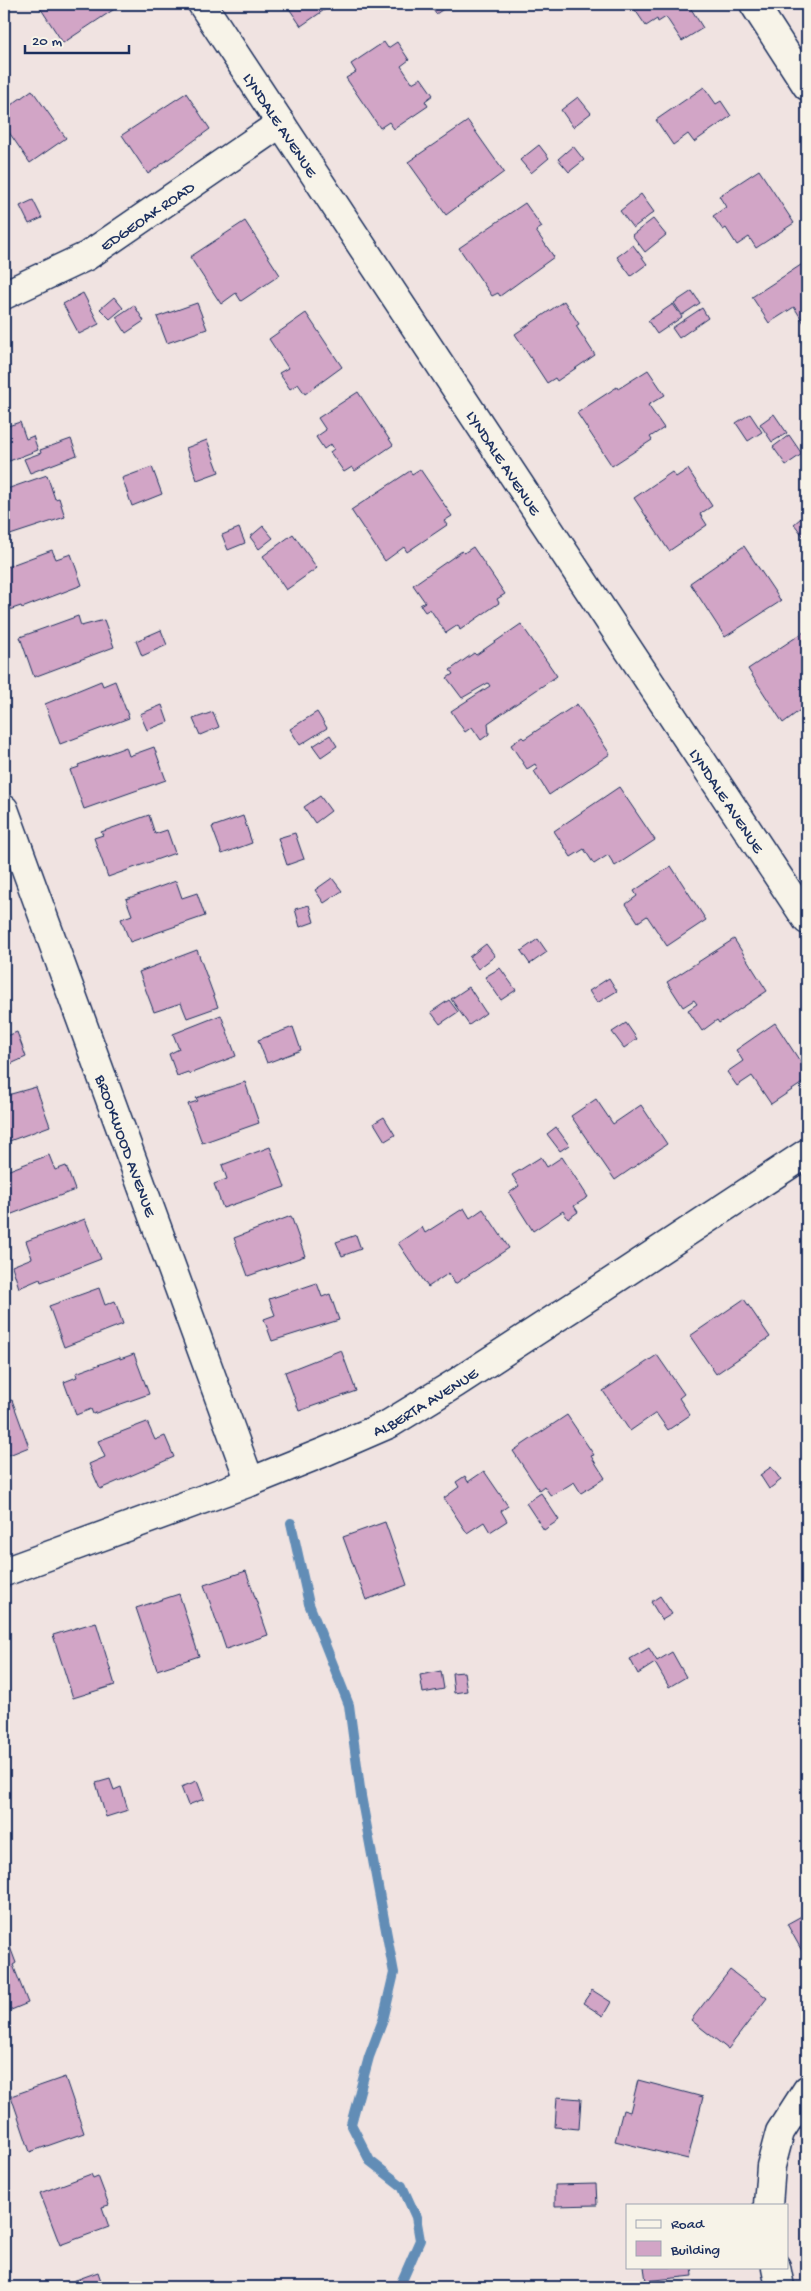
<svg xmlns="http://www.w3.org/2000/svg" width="811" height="2291" font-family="'Gochi Hand',sans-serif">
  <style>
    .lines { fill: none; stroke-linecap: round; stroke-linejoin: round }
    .stream { stroke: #628db6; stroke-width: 10 }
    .building { fill: #d2a5c6; stroke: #1b2f5e }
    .minor-casing { stroke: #1b2f5e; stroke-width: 31 }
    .minor { stroke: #f7f3e8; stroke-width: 28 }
    .labels { text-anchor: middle; stroke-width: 4; stroke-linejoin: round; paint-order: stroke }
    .street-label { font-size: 16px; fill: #1b2f5e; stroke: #f7f3e8 }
  </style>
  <rect width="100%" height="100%" fill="#f0e3e1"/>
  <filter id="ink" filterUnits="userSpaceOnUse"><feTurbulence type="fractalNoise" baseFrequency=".02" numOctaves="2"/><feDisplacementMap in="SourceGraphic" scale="10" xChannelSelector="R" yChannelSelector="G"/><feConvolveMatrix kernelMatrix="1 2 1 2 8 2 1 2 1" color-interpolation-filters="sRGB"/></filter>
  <g filter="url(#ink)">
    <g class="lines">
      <!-- stream -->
      <path class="stream" d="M291 1523 309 1604 349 1705 361 1796 394 1973 383 2020 369 2057 351 2124 370 2161 402 2186 416 2217 420 2240 402 2281 403 2287"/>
    </g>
    <!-- building -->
    <path class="building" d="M42 4H122L63 43 39 6Z
      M286 4H333L301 26Z
      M429 4H451L436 14Z
      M631 4H688L703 28 682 41 666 17 658 22 657 19 646 26Z
      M384 42 388 48 397 42 409 60 401 66 412 83 421 78 433 95 425 101 428 106 394 129 389 122 380 128 346 78 356 72 351 64Z
      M704 87 716 104 721 101 731 116 694 142 688 134 673 145 656 120Z
      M32 90 66 138 30 163 4 125V110Z
      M186 93 210 129 148 174 122 135Z
      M578 97 591 113 573 127 561 110Z
      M468 121 504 172 446 215 408 162Z
      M539 145 549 158 531 173 520 160Z
      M573 146 584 160 569 172 558 159Z
      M759 170 794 223 756 248 749 237 737 245 726 228 723 230 713 216 726 207 719 196Z
      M641 194 654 212 633 228 620 211Z
      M33 200 42 218 29 224 20 206Z
      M525 203 542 227 536 231 554 257 500 296 498 293 492 296 459 248Z
      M653 219 666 235 645 252 632 235Z
      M245 221 280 275 241 301 236 293 221 304 190 257Z
      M633 245 647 264 631 276 617 257Z
      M807 261V328L794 307 769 323 752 297Z
      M692 291 700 303 682 315 674 303Z
      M83 293 99 324 79 334 63 304Z
      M114 297 123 308 110 319 100 309Z
      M564 301 579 324 576 326 595 355 557 381 555 378 547 383 515 334Z
      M197 303 207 329 167 343 157 317Z
      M673 304 682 317 657 334 648 321Z
      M134 305 144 321 126 333 116 317Z
      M702 308 708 318 679 338 672 328Z
      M306 313 342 367 305 394 298 384 290 389 279 373 288 368 269 339Z
      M648 370 665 395 648 405 664 428 650 437 652 440 612 466 577 413 617 387 618 389Z
      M358 392 393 445 355 471 352 467 344 472 330 452 334 449 331 444 324 449 316 437 326 430 318 418Z
      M750 414 762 432 748 441 736 423Z
      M774 414 787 433 772 442 760 424Z
      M4 416 8 426 20 422 26 439 33 436 38 450 4 463Z
      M789 435 802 454 786 465 773 447Z
      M71 439 77 455 30 473 24 459 41 453 40 450Z
      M207 440 219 472 197 480 186 448Z
      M152 467 162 494 132 506 122 478Z
      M420 469 452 516 444 521 447 525 407 552 404 547 385 561 351 510 410 471 412 474Z
      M688 469 712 506 700 514 707 525 669 551 634 498 672 472 676 477Z
      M47 475 55 499 59 498 65 517 4 537V490Z
      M807 513V541L794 524Z
      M263 526 273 538 259 549 250 537Z
      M239 528 245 543 228 550 222 535Z
      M293 534 317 568 286 590 263 556Z
      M744 546 781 601 725 637 690 583Z
      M473 547 505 594 497 599 499 603 460 630 458 625 446 633 430 609 425 612 420 605 425 602 413 585 462 551 464 553Z
      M52 550 56 559 71 554 82 585 22 608 21 606 9 610 4 595V570L7 569 6 567Z
      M78 616 81 626 104 620 114 647 34 677 20 637Z
      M521 624 557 676 488 723 489 734 481 740 472 727 465 732 451 711 490 686 488 683 462 698 447 678 453 674 450 670 474 653 476 655Z
      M161 630 167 645 142 656 136 641Z
      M807 630V705L783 723 748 669Z
      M101 681 103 686 115 681 129 718 60 744 45 704Z
      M577 704 610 754 549 795 534 771 538 769 535 764 527 769 511 745 522 737 524 739Z
      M162 705 168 722 147 730 140 714Z
      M213 712 219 727 200 735 193 719Z
      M317 712 327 728 300 745 290 729Z
      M330 735 337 746 321 757 313 746Z
      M126 747 129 756 154 747 166 780 84 809 70 770 79 767 78 765Z
      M619 787 655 840 615 866 608 855 594 864 584 849 571 857 554 831Z
      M320 796 331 811 315 823 304 807Z
      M149 815 155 834 167 830 175 853 108 877 94 838 103 835 101 832Z
      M243 816 252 843 222 854 212 827Z
      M295 833 304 859 287 865 278 838Z
      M671 866 706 920 667 946 647 916 638 922 626 904 637 896 634 891Z
      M332 878 342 891 324 903 315 890Z
      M176 881 182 898 197 893 205 916 130 942 121 919 132 915 126 899Z
      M309 905 314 922 300 927 295 909Z
      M538 939 547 952 530 964 521 951Z
      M734 939 767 991 719 1023 717 1020 702 1031 688 1010 697 1004 694 1000 683 1007 667 982Z
      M486 944 495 956 478 969 469 957Z
      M197 950 218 1007 187 1018 181 1003 154 1012 139 972Z
      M500 968 516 990 501 1000 485 977Z
      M609 978 617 991 597 1003 589 991Z
      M469 987 486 1013 469 1025 451 999Z
      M449 1000 458 1012 440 1024 431 1012Z
      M221 1015 236 1056 189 1074 188 1072 177 1076 169 1054 179 1049 173 1034Z
      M626 1023 637 1039 624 1048 612 1032Z
      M775 1023 807 1072V1080L771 1104 752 1076 737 1086 727 1072 743 1061 736 1050Z
      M4 1027 7 1036 17 1032 26 1057 4 1067Z
      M293 1027 301 1050 267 1063 258 1040Z
      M245 1082 259 1123 202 1143 188 1104 198 1101 196 1098Z
      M36 1087 50 1126 4 1143V1096Z
      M596 1099 613 1124 641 1105 667 1144 615 1180 571 1116Z
      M384 1117 395 1135 385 1141 374 1123Z
      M556 1127 569 1145 560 1151 547 1134Z
      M270 1147 285 1187 223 1208 214 1184 227 1179 222 1165Z
      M49 1155 55 1170 66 1166 75 1190 4 1217V1192L6 1191 4 1184V1172Z
      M541 1157 547 1167 562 1157 588 1197 574 1206 578 1212 568 1219 563 1211 533 1231 509 1193 519 1186 512 1175Z
      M464 1208 470 1218 483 1209 509 1248 455 1284 449 1273 428 1287 398 1243 422 1227 425 1233Z
      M291 1216 305 1256 248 1276 234 1238Z
      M85 1219 101 1259 41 1282 40 1279 19 1288 12 1266 32 1258 26 1241Z
      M356 1235 361 1249 342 1256 336 1242Z
      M317 1283 322 1297 330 1294 339 1320 272 1341 264 1319 275 1315 269 1299Z
      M99 1288 105 1305 115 1301 123 1324 64 1347 49 1306Z
      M744 1299 770 1337 716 1374 690 1336Z
      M341 1350 356 1391 299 1411 285 1372Z
      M134 1354 149 1394 93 1414 91 1409 76 1415 64 1382 77 1377 76 1373 120 1357V1359Z
      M657 1355 684 1394 679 1398 690 1415 668 1430 656 1413 630 1431 603 1391Z
      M12 1400 29 1447 4 1457V1402Z
      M567 1415 594 1455 591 1456 605 1478 581 1493 574 1482 551 1496 544 1486 539 1490 513 1451Z
      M147 1422 155 1440 165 1436 174 1457 100 1489 89 1464 105 1457 98 1441Z
      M771 1467 781 1480 769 1489 760 1475Z
      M484 1471 508 1506 501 1511 507 1521 490 1532 484 1522 467 1533 444 1498 459 1487 456 1482 465 1476 468 1482Z
      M541 1493 559 1520 544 1530 526 1503Z
      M385 1522 407 1585 366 1600 343 1537Z
      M246 1571 268 1635 226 1649 204 1585Z
      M179 1594 199 1656 157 1670 136 1608Z
      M660 1596 672 1614 662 1620 651 1602Z
      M96 1622 115 1685 73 1698 53 1635Z
      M649 1648 657 1661 672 1652 686 1677 669 1687 655 1663 638 1674 630 1659Z
      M441 1671 444 1689 423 1693 420 1675Z
      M464 1672 467 1691 454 1693 452 1673Z
      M110 1779 114 1790 121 1787 128 1810 106 1817 96 1783Z
      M197 1781 204 1799 188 1805 181 1787Z
      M807 1913V1960L787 1924Z
      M7 1939 16 1963 13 1965 28 2003 4 2013V1940Z
      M730 1970 767 1998 728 2049 691 2020Z
      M592 1990 611 2002 603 2016 583 2003Z
      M65 2077 84 2133 30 2152 11 2096Z
      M638 2080 703 2097 688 2159 615 2141 623 2110 630 2112Z
      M557 2097 581 2099 579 2129 555 2127Z
      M91 2174 93 2178 98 2176 109 2205 102 2207 109 2227 60 2245 40 2193Z
      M596 2184 597 2205 555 2206V2185Z
      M644 2267H692L693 2276 646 2281Z
      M98 2272 103 2287H75L73 2281Z"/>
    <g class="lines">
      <defs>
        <g id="minor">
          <path id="s1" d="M202 4 807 920"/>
          <path d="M754 4 807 86"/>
          <path id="s2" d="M4 295 87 256 281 123"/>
          <path id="s3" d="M4 809 250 1482"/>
          <path id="s4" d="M4 1572 250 1482 322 1453 389 1424 456 1383 602 1288 807 1153"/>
          <path d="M768 2205 771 2166 780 2132 807 2090"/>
          <path d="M776 2267 780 2287"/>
        </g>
      </defs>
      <!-- minor casing -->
      <use href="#minor" class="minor-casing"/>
      <!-- minor -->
      <use href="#minor" class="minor"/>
    </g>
  </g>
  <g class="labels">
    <!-- street labels -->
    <g class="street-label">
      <text dy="6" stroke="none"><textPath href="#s1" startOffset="144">LYNDALE AVENUE</textPath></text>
      <text dy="6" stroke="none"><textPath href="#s2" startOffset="164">EDGEOAK ROAD</textPath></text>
      <text dy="6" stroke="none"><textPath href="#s1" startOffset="549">LYNDALE AVENUE</textPath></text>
      <text dy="6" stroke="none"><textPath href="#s1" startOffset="954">LYNDALE AVENUE</textPath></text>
      <text dy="6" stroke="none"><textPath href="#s3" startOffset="358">BROOKWOOD AVENUE</textPath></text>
      <text dy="6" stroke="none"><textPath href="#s4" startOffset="455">ALBERTA AVENUE</textPath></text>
    </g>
  </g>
  <!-- margin -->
  <rect width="811" height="2291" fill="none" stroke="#f7f3e8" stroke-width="20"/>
  <rect x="10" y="10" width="791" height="2271" fill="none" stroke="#1b2f5e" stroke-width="2" filter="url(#ink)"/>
  <!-- legend -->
  <rect x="626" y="2204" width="162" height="65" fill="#f7f3e8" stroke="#9fa5b1"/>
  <rect x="636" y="2220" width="25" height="8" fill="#f7f3e8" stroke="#9fa5b1"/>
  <text x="671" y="2228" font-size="15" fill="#1b2f5e">Road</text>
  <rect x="636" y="2241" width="25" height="15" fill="#d2a5c6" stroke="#9fa5b1"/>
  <text x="671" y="2254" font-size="15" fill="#1b2f5e">Building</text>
  <!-- scale -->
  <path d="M25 45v8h104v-8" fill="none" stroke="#1b2f5e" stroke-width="2.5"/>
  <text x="32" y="45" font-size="15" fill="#1b2f5e" stroke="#f7f3e8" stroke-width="4" paint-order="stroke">20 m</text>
</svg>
